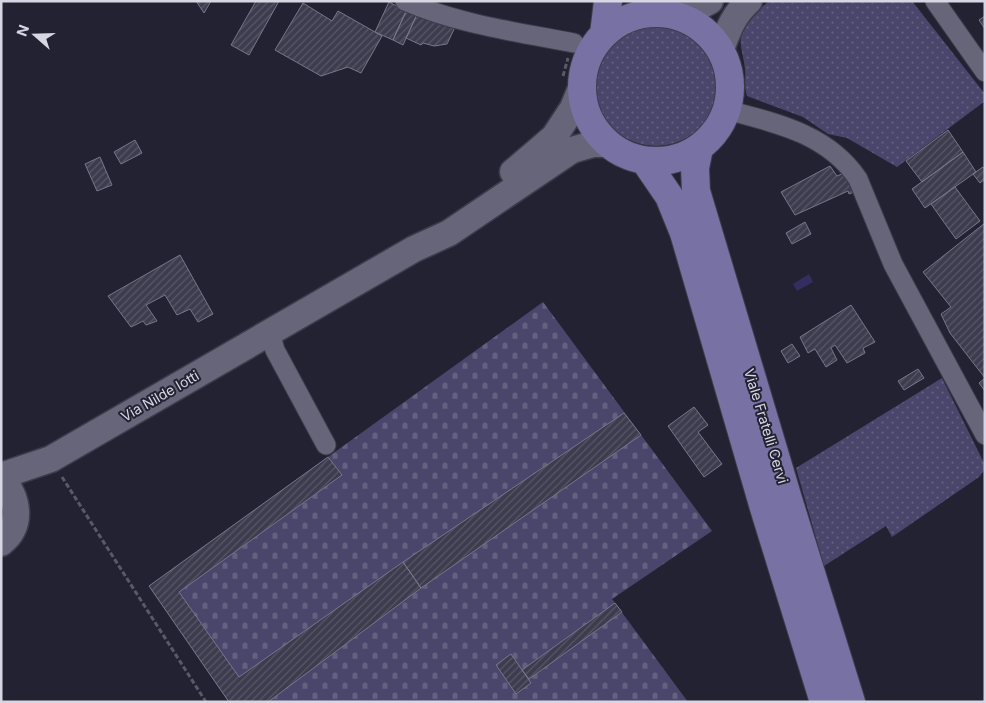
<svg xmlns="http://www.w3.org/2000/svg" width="986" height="703" font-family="Inter,sans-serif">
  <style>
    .grass { fill: url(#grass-dots) }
    .cemetery { fill: url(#cemetery-stones) }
    .water { fill: #352d5f }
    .building { fill: url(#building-hatch); stroke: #78768b }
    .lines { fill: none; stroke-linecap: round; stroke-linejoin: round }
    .street-casing { stroke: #3d3c4a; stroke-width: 21 }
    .secondary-casing { stroke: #3d3c4a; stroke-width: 29 }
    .primary-casing { stroke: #3d3c4a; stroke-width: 30 }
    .path { stroke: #5a5968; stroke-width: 3; stroke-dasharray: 5 2.5; stroke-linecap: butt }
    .street { stroke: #67657a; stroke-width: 19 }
    .secondary { stroke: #67657a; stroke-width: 26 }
    .primary { stroke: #7771a4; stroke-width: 28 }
    .labels { text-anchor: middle; stroke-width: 4; stroke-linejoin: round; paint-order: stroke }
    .street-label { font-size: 14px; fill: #d7d6e2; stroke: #232233 }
  </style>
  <defs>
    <pattern id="grass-dots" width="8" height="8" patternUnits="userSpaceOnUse" patternTransform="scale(1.25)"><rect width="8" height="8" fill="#4a466b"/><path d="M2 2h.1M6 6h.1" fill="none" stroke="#636080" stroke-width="1.8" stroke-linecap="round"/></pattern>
    <pattern id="cemetery-stones" width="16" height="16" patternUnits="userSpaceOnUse" patternTransform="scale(1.25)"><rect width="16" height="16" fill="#4a466b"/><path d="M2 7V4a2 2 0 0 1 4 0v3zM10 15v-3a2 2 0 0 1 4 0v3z" fill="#636080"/></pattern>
    <pattern id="building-hatch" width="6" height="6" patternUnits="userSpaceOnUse" patternTransform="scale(1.25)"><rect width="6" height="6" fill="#3d3c4e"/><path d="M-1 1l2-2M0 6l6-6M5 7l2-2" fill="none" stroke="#585767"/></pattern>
  </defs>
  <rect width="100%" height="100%" fill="#232233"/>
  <!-- grass -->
  <path class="grass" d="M769 1H912L985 94V101L897 167 847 138 828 134 803 117 747 96C744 88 746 77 745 69 744 61 742 53 741 46 738 25 755 13 769 1Z
    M595 85a61 61 0 1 1 122 0a61 61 0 1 1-122 0Z
    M942 378 985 465V469L979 477 892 537 886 526 824 566 796 468Z"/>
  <!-- cemetery -->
  <path class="cemetery" d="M543 302 712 531 612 599 688 702H229L149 586Z"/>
  <!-- water -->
  <path class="water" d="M809 274 813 282 797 291 793 284Z"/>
  <!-- building -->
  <path class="building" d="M196 1H211L204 13Z
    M256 1H279L249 55 231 45Z
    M389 2 406 11 393 40 375 32Z
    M303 3 332 21 338 11 382 36 361 73 348 67 321 76 275 50Z
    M409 5 419 10 403 45 393 40Z
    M419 10 456 25 447 44 434 46 423 43 421 45 406 38Z
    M985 16V29L979 20Z
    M948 130 963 152 922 182 906 161Z
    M135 140 142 153 121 164 114 152Z
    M963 152 976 172 925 208 912 189Z
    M100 157 112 185 97 191 85 164Z
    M830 166 837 176 844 173 854 192 849 194 848 191 795 215 781 192Z
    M983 167 985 170V179L980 183 973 174Z
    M955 187 980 221 956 239 931 204Z
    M805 222 811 234 792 244 786 233Z
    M985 223V378L950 333 941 314 951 307 923 272Z
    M180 255 213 314 198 322 190 309 177 315 165 295 146 305 157 321 146 325 143 321 131 327 108 296Z
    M851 305 875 342 863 348 865 353 847 363 835 345 831 348 837 360 826 367 815 349 808 353 800 337Z
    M792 344 800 356 788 363 781 351Z
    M918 369 924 378 904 390 898 381Z
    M985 378V391L979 383Z
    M694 407 708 425 698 432 722 464 704 477 668 426Z
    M624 413 641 435 421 588 403 562Z
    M328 457 342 475 179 592 239 677 403 562 421 588 268 702H229L149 586Z
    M615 603 622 612 529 679 522 670Z
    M511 654 531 683 516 694 496 665Z"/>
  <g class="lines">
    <defs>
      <path id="street" d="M405 1C458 24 517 32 574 43
        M935 1 985 72
        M727 110C776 123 828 134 858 179L893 264 985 435
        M270 333 275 350 326 445"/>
      <path id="secondary" d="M682 16 710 1
        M721 49C728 31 733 15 749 1
        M513 172 554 137 573 108 582 86
        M1 476 51 459 414 249 449 233 572 150 593 144H608
        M1 478C18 497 24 525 1 543"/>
      <path id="primary" d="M582 87a74 74 0 1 1 148 0a74 74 0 1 1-148 0Z
        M604 34 608 1
        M699 148 695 168 696 191 788 499 851 702
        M645 161 669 196 684 233 764 508 824 702"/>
    </defs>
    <!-- street casing -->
    <use href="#street" class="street-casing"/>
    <!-- secondary casing -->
    <use href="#secondary" class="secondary-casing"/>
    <!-- primary casing -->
    <use href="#primary" class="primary-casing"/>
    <!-- path -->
    <path class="path" d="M563 76 568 58
      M62 477 206 702"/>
    <!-- street -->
    <use href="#street" class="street"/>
    <!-- secondary -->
    <use href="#secondary" class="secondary"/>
    <!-- primary -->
    <use href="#primary" class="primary"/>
  </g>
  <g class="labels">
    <!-- street labels -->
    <g class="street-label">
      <text transform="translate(160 396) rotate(-30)" y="5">Via Nilde Iotti</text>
      <text transform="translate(766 426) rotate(73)" y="5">Viale Fratelli Cervi</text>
    </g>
  </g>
  <!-- border -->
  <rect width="986" height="703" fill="none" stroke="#d7d6e2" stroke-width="5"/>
  <!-- north arrow -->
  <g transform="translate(35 35) rotate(290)" stroke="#232233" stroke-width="4" paint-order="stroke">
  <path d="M0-4L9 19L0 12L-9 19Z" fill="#d7d6e2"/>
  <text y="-8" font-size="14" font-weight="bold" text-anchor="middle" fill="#d7d6e2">N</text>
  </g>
</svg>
